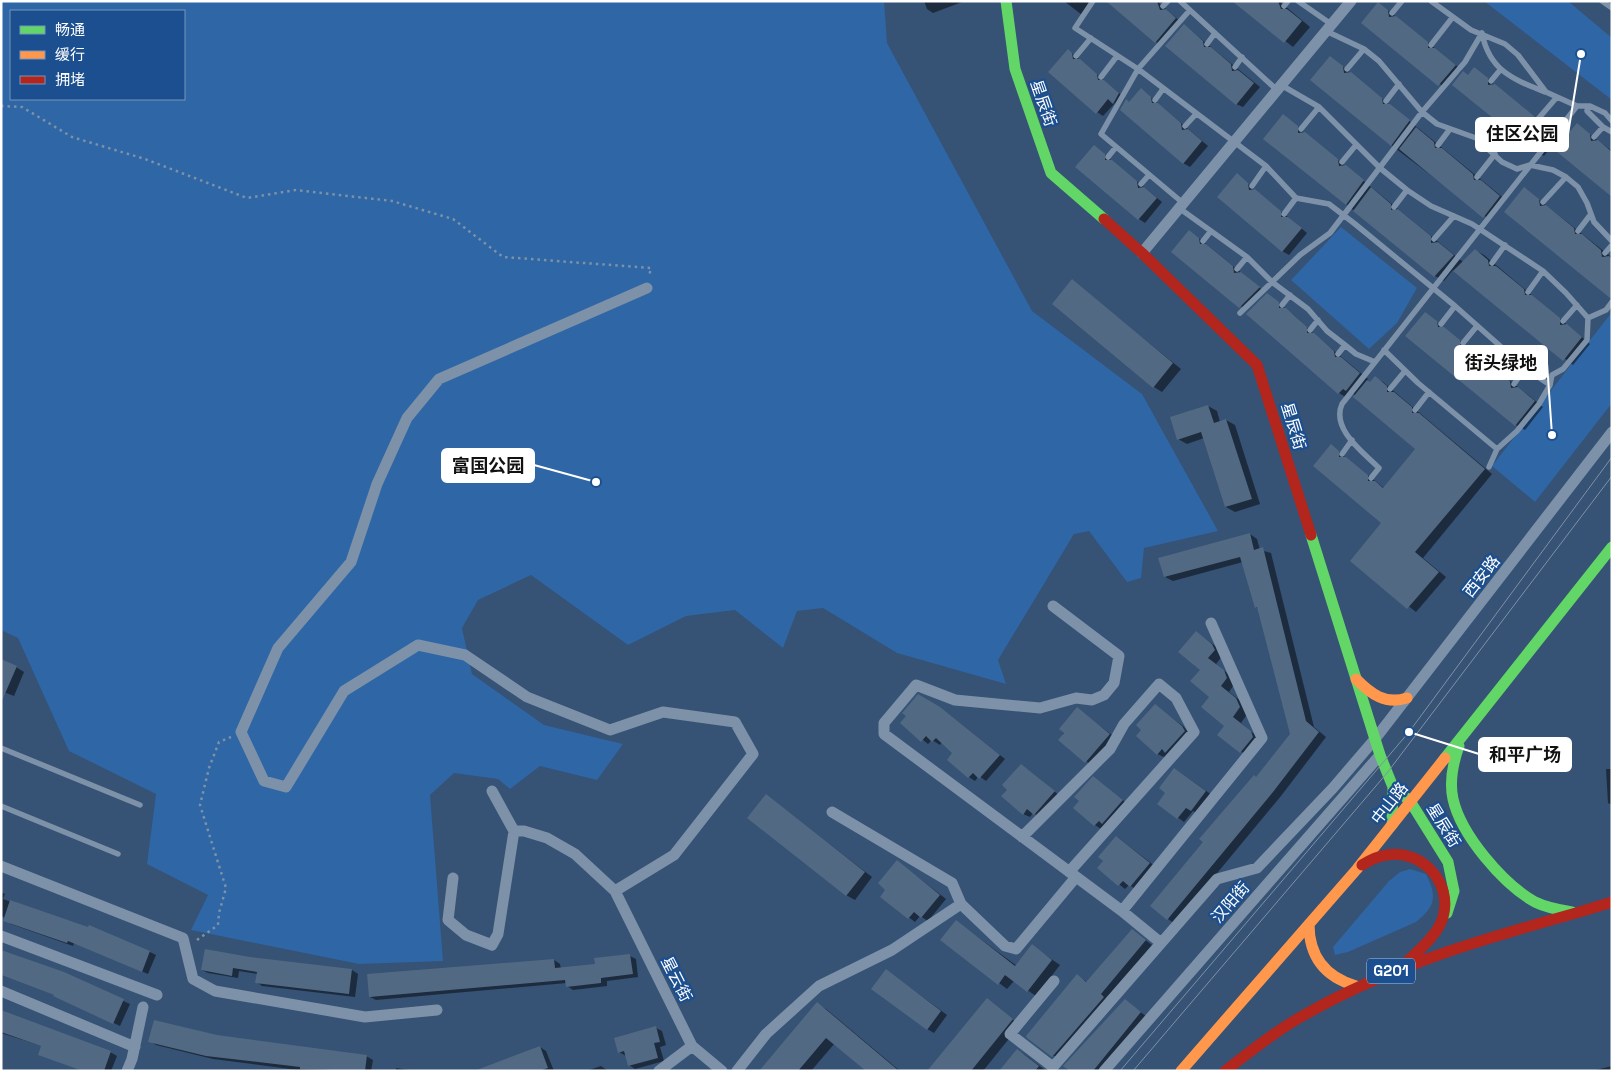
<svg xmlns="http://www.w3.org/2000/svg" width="1613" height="1072" font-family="'Space Grotesk','Noto Sans SC',sans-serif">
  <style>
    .green { fill: #2f66a5; fill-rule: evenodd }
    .shadow { fill: #0007 }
    .building { fill: #526984 }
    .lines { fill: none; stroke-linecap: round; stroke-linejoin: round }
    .path { stroke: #7d92a8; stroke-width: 2.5; stroke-dasharray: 2.5 4; stroke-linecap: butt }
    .lane { stroke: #7d92a8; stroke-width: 5.5 }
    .street { stroke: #7d92a8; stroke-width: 11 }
    .fast { stroke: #63d668; stroke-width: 11 }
    .slow { stroke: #ff974d; stroke-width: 11 }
    .jam { stroke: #b3261e; stroke-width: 11 }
    .tram { stroke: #7e92a7; stroke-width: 1 }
    .labels { text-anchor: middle; stroke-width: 4.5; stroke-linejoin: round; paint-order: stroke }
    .shield { fill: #1b4f8f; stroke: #bbcadd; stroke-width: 1 }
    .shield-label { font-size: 15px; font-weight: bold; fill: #fff }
    .street-label { font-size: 16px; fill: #fff; stroke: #1b4f8f }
    .leader { fill: none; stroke: #fff; stroke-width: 2 }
    .callout-dot { fill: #fff; stroke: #1b4f8f; stroke-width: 2 }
    .callout { fill: #fff; stroke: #fff; stroke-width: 2 }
    .callout-label { font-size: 18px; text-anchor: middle; font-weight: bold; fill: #111 }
  </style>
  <rect width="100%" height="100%" fill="#365274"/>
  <!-- green -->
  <path class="green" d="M1 1H884L887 43 1032 311 1142 394 1218 531 1144 548 1141 578 1127 582 1089 531 1074 534 998 660 1006 684 897 653 823 608 797 611 783 648 735 610 686 616 628 645 531 575 478 600 462 628 472 674 544 725 623 744 597 780 540 766 510 789 498 779 454 773 430 795 443 961 359 964 191 930 208 895 147 864 156 794 69 751 18 638 1 630ZM11 11H184V99H11Z
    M1484 1H1568L1612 38V100Z
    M1341 227 1417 288 1397 323 1369 349 1291 280Z
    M1612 312V403L1535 502 1492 466Z
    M1410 869 1426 874C1437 896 1436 906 1416 922L1348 952 1335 955 1333 947 1389 881 1400 872Z"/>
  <!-- shadow -->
  <path class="shadow" d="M924 1H962V2L933 13 927 9Z
    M1064 1H1093L1082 15Z
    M1157 1 1182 23 1162 45 1156 42Z
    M1234 1H1279L1310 27 1293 47Z
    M1379 3 1462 70 1445 88 1363 23Z
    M1190 30 1260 87 1243 107 1236 104Z
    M1068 50 1125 98 1120 106 1115 103 1103 116 1097 112Z
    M1331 57 1506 200 1490 220 1391 145Z
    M1475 69 1559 137 1564 141 1577 125 1612 151V195L1552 146 1544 156 1535 151 1469 76Z
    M1142 90 1208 146 1190 167 1183 163 1130 103Z
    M1284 116 1463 262 1475 250 1484 255 1590 344 1573 365 1453 270 1444 281 1435 276 1265 139Z
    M1094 146 1162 202 1145 223 1139 219Z
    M1237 175 1307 233 1289 255 1282 251Z
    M1524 188 1610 256 1612 259V298Z
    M1195 235 1265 292 1246 310 1172 252Z
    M1072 281 1181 369 1162 392 1154 387Z
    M1268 295 1294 315 1315 335 1368 379 1367 381 1371 383 1375 378 1383 382 1492 474 1423 558 1446 577 1416 612 1351 561 1383 523 1331 446 1384 488 1417 449 1356 396 1352 393 1347 398 1339 393 1248 314Z
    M1425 313 1543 407 1525 430 1516 425Z
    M1208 406 1217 411 1220 422 1226 420 1235 425 1260 504 1235 512 1226 507 1204 438 1187 444 1178 439Z
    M1250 534 1257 539 1260 550 1271 553 1314 727 1326 737 1281 796 1175 924 1168 919 1257 778 1291 734 1259 609 1256 607 1243 562 1173 581 1165 577Z
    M1196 632 1221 650 1223 655 1216 664 1232 677 1235 683 1229 692 1245 704 1248 713 1241 723 1259 738 1249 757 1218 735 1226 726 1211 697 1202 670Z
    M16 667 24 672 14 696 1 691Z
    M1155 706 1183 726 1191 735 1164 757 1157 754 1143 729Z
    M1078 709 1116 738 1092 766 1060 739Z
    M947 713 1005 759 986 781 979 776 975 781 969 777 954 753 942 742 940 745 932 740 928 744 902 723Z
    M1027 769 1060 796 1041 817 1033 813 1030 817 1023 814Z
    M1175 769 1212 795 1198 814 1193 811 1184 822 1158 803 1166 793Z
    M1606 769H1612V805L1608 803Z
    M1100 782 1129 805 1101 829 1095 825Z
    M766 795 872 877 855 900 846 895Z
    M1117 837 1156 867 1137 890 1129 885 1125 889 1099 868Z
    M897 861 946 899 928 921 920 916 915 922 882 897 887 890Z
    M1 892 5 894 3 899 89 929 90 927 150 952 156 955 148 974 74 943 73 946 11 924 1 915Z
    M956 921 1017 966 1032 946 1060 965 1036 996 1014 981 1007 989 942 940Z
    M1132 930 1152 945 1056 1057 1050 1054 1078 976 1087 982Z
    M1 951 63 974 130 1004 120 1026 55 995 1 975Z
    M630 956 636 959 638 977 607 981V986L573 990 567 986V983L376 1000 370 997 554 960 560 964 561 969 596 965Z
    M250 958 352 970 358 974 355 997 262 986 257 982 258 974 239 971 238 978 208 973 202 970Z
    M893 975 947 1015 934 1033 927 1029Z
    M987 1000 1020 1025 983 1071H937Z
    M1125 1000 1147 1017 1102 1071H1066L1067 1065Z
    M817 1004 826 1009 900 1071H868L835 1043 811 1071H761Z
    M1 1013 110 1052 117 1056 111 1071H82L42 1046 1 1033Z
    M656 1028 662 1031 666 1045 660 1047 664 1061 635 1069 629 1065 626 1056 619 1052Z
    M216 1036 366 1056 373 1060 371 1071H305L213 1059 156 1045 150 1041Z
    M540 1047 546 1051 554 1071H477Z
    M1018 1051 1024 1054 1045 1070 1000 1071Z
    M601 1066 608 1071H586Z
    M1612 1066V1071H1594L1596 1070Z
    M396 1068 415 1071H396Z"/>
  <!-- building -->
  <path class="building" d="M1106 1H1157L1160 10 1166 9 1176 18 1155 43Z
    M1232 1H1278L1281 9H1287L1302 21 1284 43Z
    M1378 2 1388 10 1389 17 1396 16 1428 42V48H1435L1456 65 1438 86 1361 23Z
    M1184 24 1203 41 1204 47H1211L1231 64 1232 71 1238 70 1254 83 1236 105 1165 46Z
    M1068 49 1072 53 1073 59H1080L1097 74 1098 80H1104L1119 93 1113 104 1108 99 1096 114 1048 72Z
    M1330 56 1343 66 1344 73 1351 72 1382 98 1383 104H1390L1410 120 1391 146 1310 80Z
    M1474 67 1488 78V85L1495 84 1534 116 1535 123 1542 122 1552 130 1535 152 1452 85 1463 71 1468 75Z
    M1141 88 1151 97 1152 103H1158L1181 123 1182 130 1188 129 1202 141 1183 164 1120 110 1126 99 1129 102Z
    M1283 114 1298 126V133L1305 132 1338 159 1339 166 1346 165 1364 180 1346 205 1263 139Z
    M1577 123 1590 134 1591 141 1598 140 1612 152V197L1551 147 1559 136 1563 140Z
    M1416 127 1434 142 1435 148H1442L1473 174 1474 180H1481L1500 196 1483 218 1399 149Z
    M1094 145 1105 154V160H1112L1137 181 1138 188 1144 187 1157 198 1138 220 1075 167Z
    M1237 173 1248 183 1249 190 1255 189 1281 211V217H1288L1302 228 1282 252 1217 197Z
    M1371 187 1391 204V210L1398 209 1431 236V243L1438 242 1454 255 1434 277 1353 211Z
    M1524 187 1539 199 1540 206 1546 205 1574 228 1575 234H1582L1601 250 1602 257 1609 256 1612 259V297L1610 298 1504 212Z
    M1189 230 1199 238 1200 244H1206L1233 266 1234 273 1241 272 1260 287 1239 308 1171 252Z
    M1475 249 1488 260 1489 266H1496L1524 289 1525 295H1532L1560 318V325L1567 324 1582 337 1563 361 1453 271Z
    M1072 279 1173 363 1153 388 1052 304Z
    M1267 293 1279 302V308H1286L1307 327V333H1314L1334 351 1335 357H1341L1360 373 1346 391 1343 389 1338 394 1246 314Z
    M1425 312 1437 321 1438 327H1444L1460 340V347L1467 346 1486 361 1487 367H1493L1510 381 1511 388 1518 387 1535 401 1515 426 1405 336Z
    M1375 376 1387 386V392H1394L1412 407V413H1419L1485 469 1415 552 1439 572 1407 609 1350 561 1381 523 1313 466 1331 444 1339 451V457H1346L1368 475V481H1375L1383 488 1415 449 1353 397 1367 380 1370 382Z
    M1208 405 1214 423 1226 419 1252 499 1225 507 1201 432 1177 440 1170 417Z
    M1250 533 1254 550 1263 547 1306 721 1319 732 1273 792 1167 920 1150 906 1203 842 1199 839 1254 775 1256 777 1290 734 1257 607 1255 608 1240 557 1164 577 1158 558Z
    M1196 631 1212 644 1215 650 1208 658 1224 670 1227 678 1221 686 1236 698 1240 707 1233 717 1251 731 1253 737 1240 753 1217 735 1224 726 1201 707 1209 697 1190 681 1200 670 1178 652Z
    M1 659 17 666 1 703Z
    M918 694 940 707 1000 755 979 779 973 773 968 778 947 760 952 753 936 738 932 742 926 736 921 742 900 723 906 716 902 713Z
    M1155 704 1182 726 1185 731 1165 753 1162 749 1157 755 1136 736 1141 730 1136 725Z
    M1077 707 1110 734 1085 763 1058 740 1064 733 1059 729Z
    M1021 764 1055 791 1034 815 1027 809 1023 815 1001 796 1007 790 1002 785Z
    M1174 768 1206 791 1191 811 1186 808 1177 819 1157 804 1165 793 1159 788Z
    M1093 776 1123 800 1102 824 1099 821 1094 826 1073 808 1079 801 1074 797Z
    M766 794 865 872 846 896 747 818Z
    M1116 836 1150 863 1130 887 1123 881 1118 886 1097 868 1103 861 1098 857Z
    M897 860 940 895 921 918 914 912 908 919 880 897 885 890 878 883Z
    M10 900 88 927 89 925 150 951 142 972 68 941 67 943 3 921Z
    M956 920 1015 966 1032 944 1052 960 1027 992 1005 975 998 985 940 940Z
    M1132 929 1146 940 1101 994 1104 997 1052 1057 1027 1038 1026 1036 1077 974 1086 982Z
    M205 949 250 957 352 969 349 994 255 983 257 972 233 968 232 976 201 970Z
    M1 950 64 972 124 999 113 1024 53 996 54 995 1 975Z
    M630 954 633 974 601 978V983L566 987 565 980 369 997 367 974 554 959 555 968 595 964 594 958Z
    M886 969 941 1011 927 1030 871 989Z
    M987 998 1013 1019 971 1071H927Z
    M1125 999 1141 1012 1093 1071H1069L1063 1066Z
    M817 1002 899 1071H866L826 1038 798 1071H759Z
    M1 1010 111 1051 104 1071H83L38 1055 41 1046 1 1032Z
    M154 1020 217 1035 367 1055 365 1071 300 1069V1067L206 1056 148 1042Z
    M656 1026 660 1042 654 1043 658 1058 628 1066 624 1051 618 1053 614 1038Z
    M540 1046 548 1068 539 1071H474Z
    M1017 1049 1039 1066 1035 1071H999Z"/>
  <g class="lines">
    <!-- path -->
    <path class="path" d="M1 106 22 107 72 137 145 159 247 198 296 190 392 201 453 219 503 257 651 268 649 276
      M197 940 218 925 219 913 226 888 200 805 209 768 219 742 231 737"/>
    <!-- lane -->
    <path class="lane" d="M1093 1 1075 28 1138 69 1266 166 1296 198 1329 204 1355 224 1455 306 1525 368 1550 385
      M1180 1 1277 90
      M1298 1 1331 24
      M1431 1 1471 30 1505 44 1518 55 1546 92 1577 106H1590L1605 113 1612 121
      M1602 1 1612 8
      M1163 6 1168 1
      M1284 6 1288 1
      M1392 13 1402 1
      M1326 31 1364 49 1379 61 1422 112 1437 124 1476 138 1502 162 1517 169 1530 165 1553 170 1566 177 1578 187 1587 203 1594 222 1612 241
      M1482 33C1489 70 1512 79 1545 92
      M1207 44 1215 33
      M1431 45 1452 18
      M1076 56 1091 38
      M1235 67 1242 57
      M1347 69 1364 49
      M1101 77 1117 56
      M1491 81 1501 69
      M1281 85 1319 107 1380 168 1407 190 1431 206 1472 224 1543 271 1566 293 1588 318
      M1155 100 1163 89
      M1386 101 1399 84
      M1588 106 1587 111 1603 127 1612 132
      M1538 119 1557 97
      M1185 126 1196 114
      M1301 129 1319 107
      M1594 137 1603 127
      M1438 145 1450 129
      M1108 157 1116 147
      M1342 162 1356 145
      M1477 177 1495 154
      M1141 184 1149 175
      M1252 186 1266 166
      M1543 202 1566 177
      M1183 203 1101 134 1138 69 1190 10
      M1394 207 1407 190
      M1179 208 1247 257 1272 282 1308 309 1327 331 1345 345 1356 354 1375 362
      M1284 214 1296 198
      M1578 231 1591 214
      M1434 239 1454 216
      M1203 241 1211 231
      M1605 253 1612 245
      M1492 263 1505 245
      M1237 269 1247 257
      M1528 292 1543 271
      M1282 305 1290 295
      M1240 313 1300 255 1330 233 1422 112 1465 62 1482 33
      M1563 321 1577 305
      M1441 324 1455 306
      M1310 330 1318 320
      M1463 343 1477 326
      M1384 350 1418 383 1497 449
      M1338 354 1345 345
      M1490 364 1502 349
      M1514 384 1525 368
      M1390 389 1405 371
      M1415 410 1429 392
      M1342 454 1352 440
      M1489 467 1497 449 1517 431 1539 404 1550 385 1552 375 1563 369 1587 340 1588 318 1606 310 1612 302
      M1371 478 1379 468C1363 452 1331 429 1342 404L1577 106
      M1 748 140 805
      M1 806 118 854"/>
    <!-- street -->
    <path class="street" d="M1142 253 1351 1
      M1053 606 1119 656 1114 683 1104 695 1092 700 1076 698 1040 708 955 700 916 685 884 723V734L1122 911 1161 943
      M492 791 514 831H524L547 838 575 854 615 891 692 1046 722 1071
      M832 812 952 883 961 904 1005 946 1016 949 1076 877
      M1022 837 1110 749 1124 724 1159 684 1176 698 1194 732 1069 872
      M1 866 183 938 193 979 215 991 365 1017 437 1010
      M453 878 448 920 466 935 492 945 498 934 514 831
      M615 891 674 855 753 754 735 722 663 712 610 730 527 697 465 655 418 645 344 691 286 787 264 781 241 732 278 648 351 562 377 484 407 418 439 379 647 288
      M1122 911 1262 738 1211 623
      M1 936 157 995
      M1054 981 1010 1034 1053 1067 1217 879 1257 868 1333 788 1375 739 1612 432
      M1 991 135 1047
      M127 1071 132 1059 143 1007
      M659 1071 692 1046
      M737 1071 766 1034 819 986 892 950 961 904
      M1104 1071 1380 755"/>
    <!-- fast -->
    <path class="fast" d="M1006 1 1015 69 1051 173 1104 219
      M1311 535 1380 755 1393 787 1410 801 1448 862 1454 891 1447 913
      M1459 746C1453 763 1449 781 1453 799 1461 835 1503 884 1535 902 1547 908 1560 910 1572 912
      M1445 758 1612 547
      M1392 825 1393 787"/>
    <!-- slow -->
    <path class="slow" d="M1356 679C1371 694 1385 705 1407 698
      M1309 924C1309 957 1325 977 1356 986
      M1181 1071 1357 869 1445 758"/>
    <!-- jam -->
    <path class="jam" d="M1104 219 1142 253 1257 365 1311 535
      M1362 865C1370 860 1377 856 1387 855 1421 849 1453 882 1443 917 1438 936 1415 953 1402 967
      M1576 913 1612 902
      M1225 1071C1251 1051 1277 1030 1306 1014 1390 966 1483 939 1576 913"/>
    <!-- tram -->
    <path class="tram" d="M1120 1071 1409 732 1612 457
      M1133 1071 1387 773 1612 476"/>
  </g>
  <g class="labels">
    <!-- shield labels -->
    <rect class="shield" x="1367" y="958.5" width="48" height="25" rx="4"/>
    <g class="shield-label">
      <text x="1391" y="976">G201</text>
    </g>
    <!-- street labels -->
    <g class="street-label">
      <text transform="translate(1044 103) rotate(71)" y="6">星辰街</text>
      <text transform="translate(1294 426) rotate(73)" y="6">星辰街</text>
      <text transform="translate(1481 576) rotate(-52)" y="6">西安路</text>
      <text transform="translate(1389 803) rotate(-52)" y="6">中山路</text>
      <text transform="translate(1444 825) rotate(58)" y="6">星辰街</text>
      <text transform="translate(1230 902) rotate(-49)" y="6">汉阳街</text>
      <text transform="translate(677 979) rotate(63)" y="6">星云街</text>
    </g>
  </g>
  <!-- callouts -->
  <path class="leader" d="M1581 54L1568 134M1552 435L1547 363M596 482L534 465M1409 732L1479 754"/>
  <g class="callout-dot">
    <circle cx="1581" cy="54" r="5"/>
    <circle cx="1552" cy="435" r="5"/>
    <circle cx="596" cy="482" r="5"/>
    <circle cx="1409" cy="732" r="5"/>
  </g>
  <g class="callout">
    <rect x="1476" y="118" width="92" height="33" rx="5"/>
    <rect x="1455" y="346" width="92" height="33" rx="5"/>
    <rect x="442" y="449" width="92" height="33" rx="5"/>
    <rect x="1479" y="738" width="92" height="33" rx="5"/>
  </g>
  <g class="callout-label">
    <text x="1522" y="140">住区公园</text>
    <text x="1501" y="369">街头绿地</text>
    <text x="488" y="472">富国公园</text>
    <text x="1525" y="761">和平广场</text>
  </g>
  <!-- border -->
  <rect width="1613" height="1072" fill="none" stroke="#ffffff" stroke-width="5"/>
  <!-- legend -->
  <rect x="10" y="10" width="175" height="90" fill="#1b4f8f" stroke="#7695bc"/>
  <rect x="20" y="26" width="25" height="8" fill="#63d668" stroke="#7695bc"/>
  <text x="55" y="35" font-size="15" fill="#ffffff">畅通</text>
  <rect x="20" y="51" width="25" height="8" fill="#ff974d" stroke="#7695bc"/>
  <text x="55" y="60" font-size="15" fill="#ffffff">缓行</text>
  <rect x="20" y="76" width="25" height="8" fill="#b3261e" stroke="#7695bc"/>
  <text x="55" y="85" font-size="15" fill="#ffffff">拥堵</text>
</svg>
